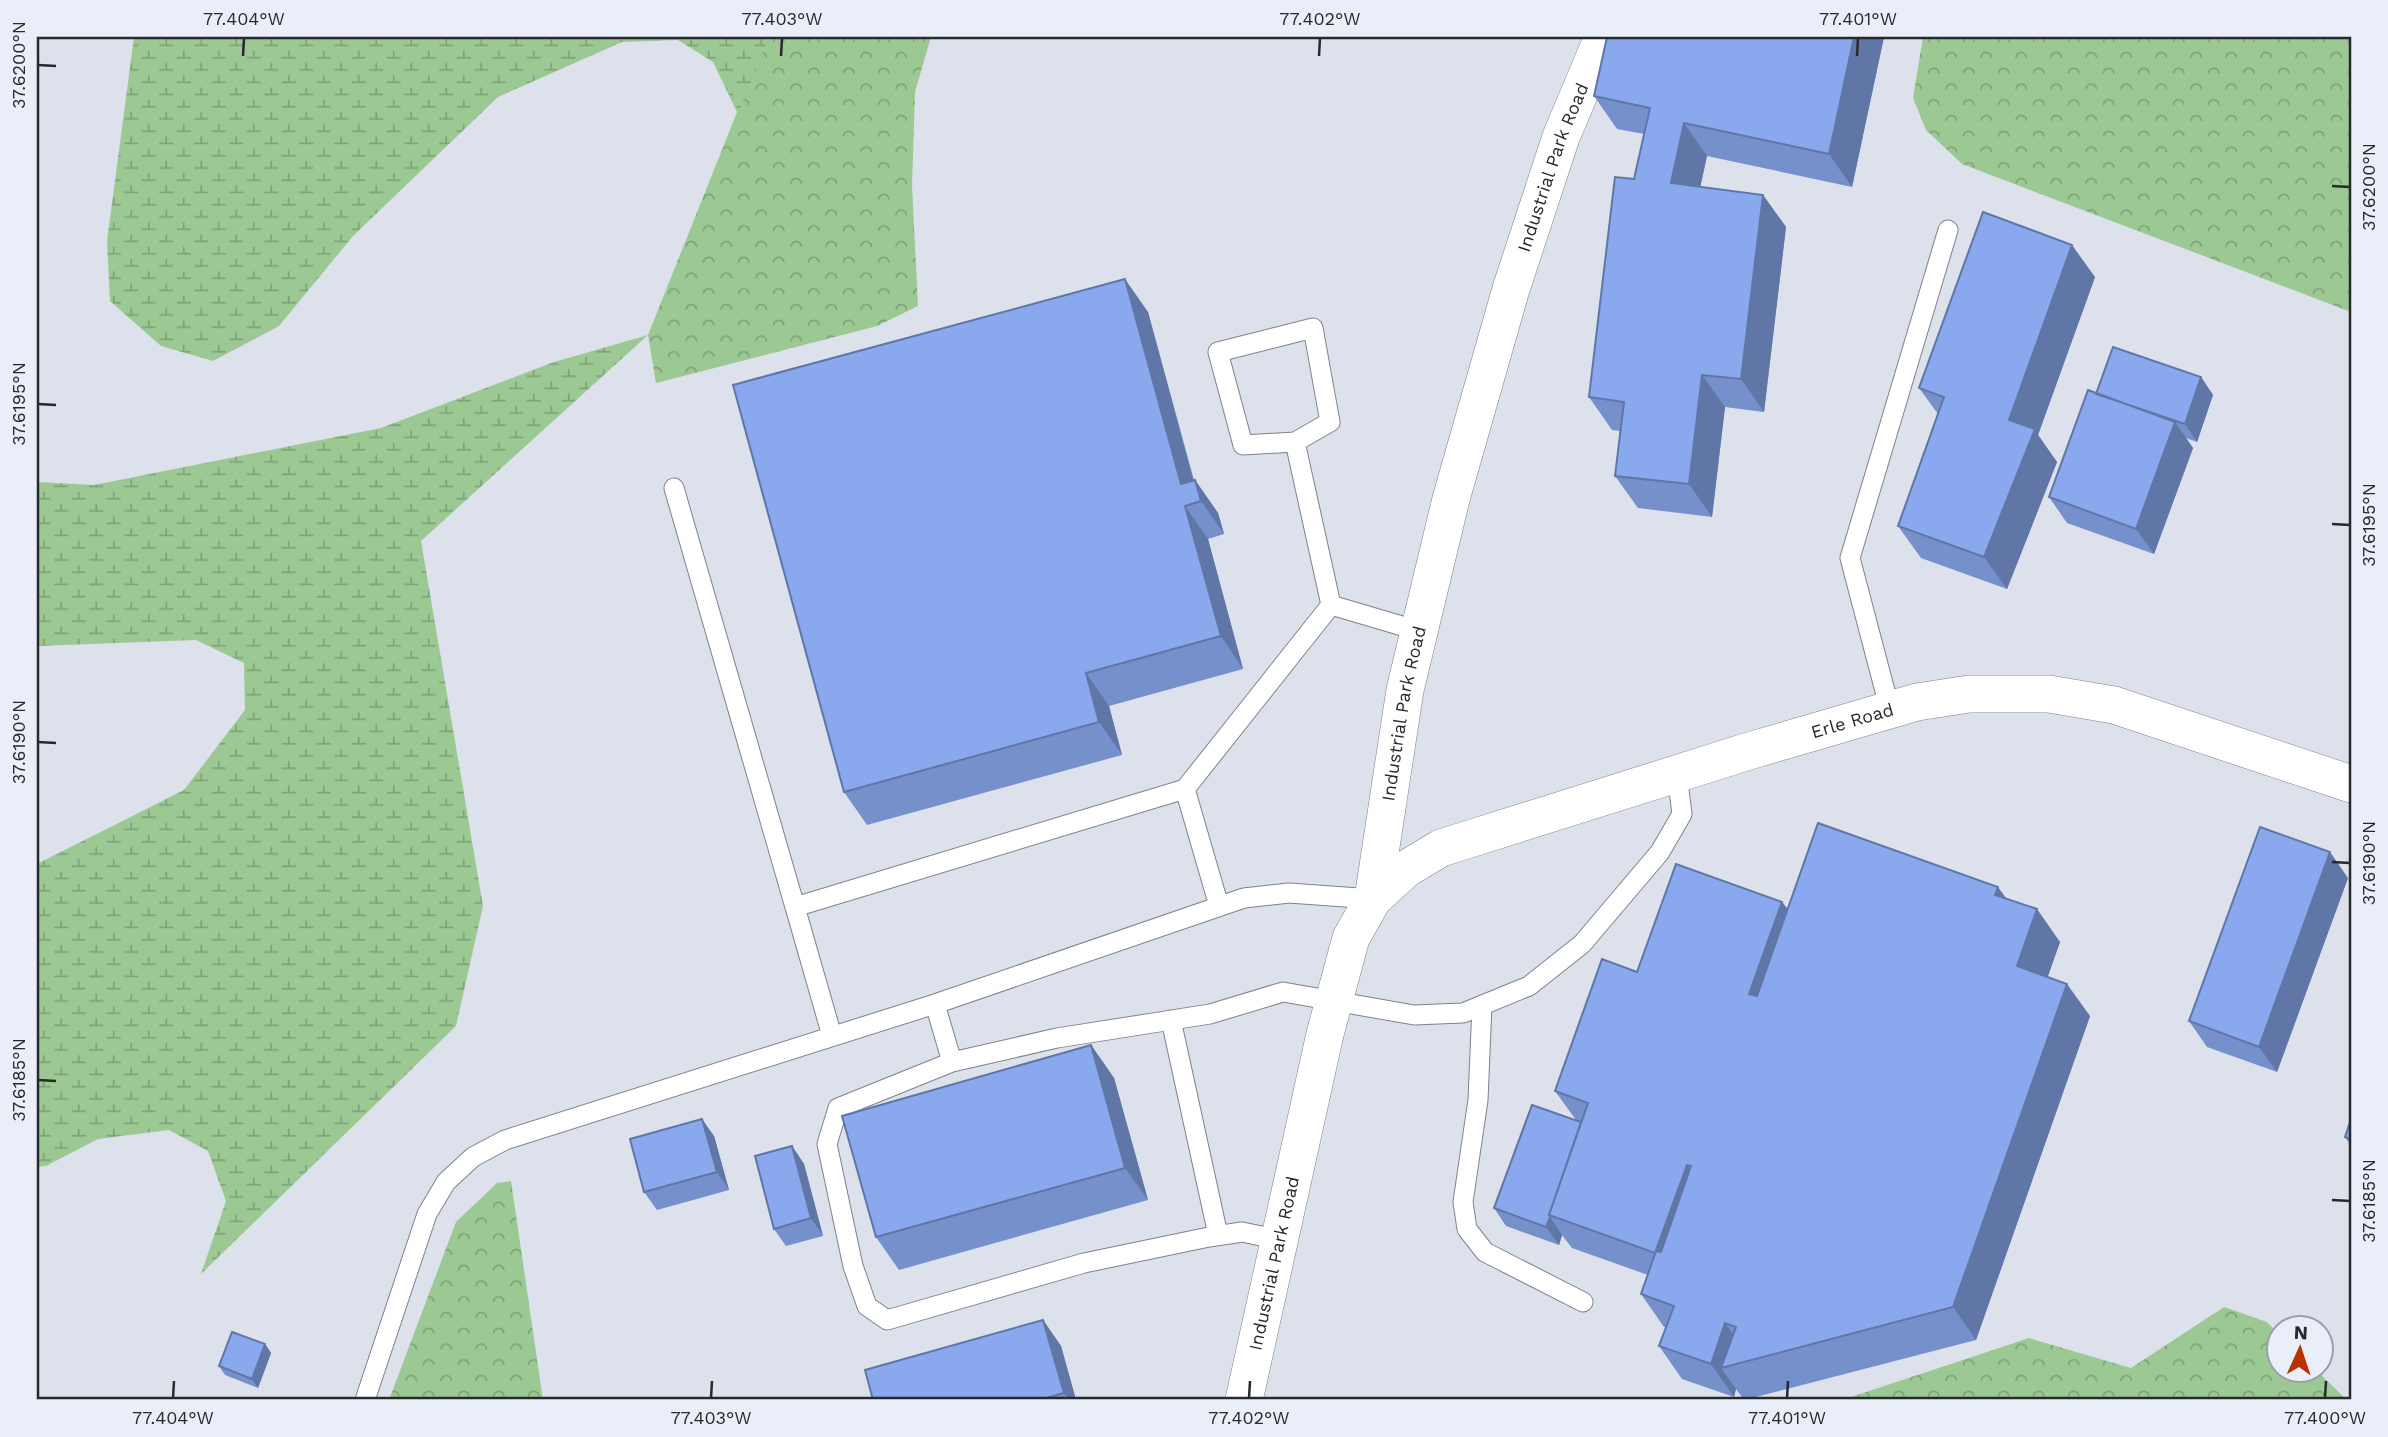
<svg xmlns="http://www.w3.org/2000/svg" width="2388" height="1437" font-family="'Work Sans',sans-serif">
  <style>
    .forest { fill: url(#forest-crowns) }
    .wetland { fill: url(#wetland-marsh) }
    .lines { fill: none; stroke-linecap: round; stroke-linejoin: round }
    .lane-casing { stroke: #7e828b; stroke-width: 21 }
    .street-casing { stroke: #7e828b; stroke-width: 38 }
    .lane { stroke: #fff; stroke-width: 19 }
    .street { stroke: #fff; stroke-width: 37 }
    .wall { fill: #7690cc }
    .shaded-wall { fill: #6076a6 }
    .building { fill: #89a8ed; stroke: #6076a6; stroke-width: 2 }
    .ticks { fill: none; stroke: #27292c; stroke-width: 2.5 }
    .labels { text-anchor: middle; stroke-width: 5; stroke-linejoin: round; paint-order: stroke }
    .street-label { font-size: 18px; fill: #27292c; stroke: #e9eef9 }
    .neatline { fill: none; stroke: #27292c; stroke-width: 2.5 }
    .ticks-label { font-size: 18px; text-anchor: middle; fill: #27292c }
  </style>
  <defs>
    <pattern id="forest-crowns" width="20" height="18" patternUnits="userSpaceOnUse" patternTransform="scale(1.75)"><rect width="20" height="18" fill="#9cc993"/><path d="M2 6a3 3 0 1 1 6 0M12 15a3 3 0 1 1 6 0" fill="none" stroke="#7fa378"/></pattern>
    <pattern id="wetland-marsh" width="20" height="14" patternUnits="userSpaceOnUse" patternTransform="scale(1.75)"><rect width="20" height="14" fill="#9cc993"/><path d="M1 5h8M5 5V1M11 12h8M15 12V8" fill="none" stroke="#7fa378"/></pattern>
  </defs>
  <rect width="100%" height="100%" fill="#dce1eb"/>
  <!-- forest -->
  <path class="forest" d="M767 37H931L915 92 912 186 918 306 877 326 656 383 648 335Z
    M1923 37H2351V312L1962 164 1926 130 1913 98Z
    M511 1181 543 1400H389L456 1222 497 1183Z
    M2224 1307 2267 1322 2279 1334 2280 1370 2317 1371 2347 1400H1842L2029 1338 2131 1368Z"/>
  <!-- wetland -->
  <path class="wetland" d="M134 37H767V42L738 114 713 62 678 40 622 42 498 97 353 236 279 326 213 361 161 346 110 301 107 241Z
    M648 335 421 541 483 906 456 1026 201 1274 226 1201 208 1151 169 1130 98 1139 46 1166 37 1167V864L184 790 245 710 244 663 196 640 37 646V482L94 485 381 428 554 362Z"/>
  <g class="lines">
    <defs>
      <path id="lane" d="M1295 442 1243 445 1218 352 1313 328 1330 422 1295 442 1331 605
        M674 488 795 907 1185 789
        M1890 710 1850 558 1948 230
        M1219 906 1185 789 1331 605 1419 631
        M795 907 832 1036
        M935 1004 952 1062
        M1482 1005 1478 1100 1463 1202 1467 1229 1485 1252 1583 1302
        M1171 1020 1218 1235
        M1280 1240 1242 1232 1209 1237 1084 1263 887 1320 867 1306 853 1266 827 1144 838 1108 952 1062 1057 1038 1210 1014 1283 992 1414 1015 1463 1013 1529 986 1582 944 1660 852 1682 814 1677 774
        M365 1400 427 1214 446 1182 473 1157 505 1140 935 1004 1244 898 1289 893 1373 899"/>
      <g id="street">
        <path id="s1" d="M1373 899 1406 869 1441 848 1749 751 1917 702 1969 694H2049L2114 705 2351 784"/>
        <path id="s2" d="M1244 1400 1325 1034 1351 938 1373 899 1405 690 1451 499 1511 289 1561 137 1603 37"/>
      </g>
    </defs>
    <!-- lane casing -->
    <use href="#lane" class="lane-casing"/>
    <!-- street casing -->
    <use href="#street" class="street-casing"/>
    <!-- lane -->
    <use href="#lane" class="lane"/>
    <!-- street -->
    <use href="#street" class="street"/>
  </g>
  <!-- wall -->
  <path class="wall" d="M1884 37 1852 187 1707 156 1700 187 1763 195 1786 227 1764 412 1725 407 1712 517 1638 508 1615 476 1620 431 1612 430 1589 397 1644 134 1617 129 1594 96Z
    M2095 277 2038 435 2057 462 2007 589 1921 558 1898 526 1938 414 1919 388Z
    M1148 312 1194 480H1195L1218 513 1224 534 1208 539 1243 669 1109 706 1122 755 867 825 844 792Z
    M2201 377 2213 395 2197 442 2186 438 2193 448 2154 554 2067 523 2049 497 2096 394Z
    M2348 878 2277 1072 2207 1047 2189 1021Z
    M2006 898 2060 942 2047 977 2090 1016 1976 1340 1744 1400 1736 1389 1734 1397 1682 1379 1659 1346 1666 1327H1664L1641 1294 1648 1275 1572 1248 1562 1235 1559 1245 1506 1226 1494 1208 1576 1120 1555 1091 1637 972 1782 902 1788 909Z
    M1091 1045 1114 1078 1148 1200 899 1270 876 1237Z
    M2351 1119V1146L2345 1137Z
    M714 1136 729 1190 657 1210 644 1192Z
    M792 1146 804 1164 823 1236 786 1246 774 1229Z
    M1043 1320 1061 1346 1076 1400H873Z
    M265 1344 271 1353 258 1388 225 1375 219 1366Z"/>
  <!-- shaded-wall -->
  <path class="shaded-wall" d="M1854 37H1884L1852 187 1829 154Z
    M1684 123 1707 156 1694 216 1671 183Z
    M1763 195 1786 227 1764 412 1741 379Z
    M2072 245 2095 277 2038 435 2057 462 2007 589 1984 557 2009 420Z
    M1125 279 1148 312 1199 502 1181 484Z
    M1702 375 1725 407 1712 517 1689 484Z
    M2201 377 2213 395 2197 442 2185 424Z
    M2175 422 2193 448 2154 554 2136 529Z
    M1195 480 1218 513 1224 534 1201 501Z
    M1185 506 1208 539 1243 669 1221 636Z
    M1086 673 1109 706 1122 755 1099 722Z
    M2330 852 2348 878 2277 1072 2259 1047Z
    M1998 887 2021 919 1995 895Z
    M1782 902 1805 934 1772 1027 1749 994Z
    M2037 909 2060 942 2040 999 2017 966Z
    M2067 984 2090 1016 1976 1340 1953 1307Z
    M1091 1045 1114 1078 1148 1200 1125 1168Z
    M702 1119 714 1136 729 1190 717 1172Z
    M792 1146 804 1164 823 1236 811 1218Z
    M1687 1165 1710 1197 1678 1286 1655 1253Z
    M1550 1217 1562 1235 1559 1245 1546 1227Z
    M1043 1320 1061 1346 1076 1400H1069L1064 1393Z
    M1725 1323 1748 1355 1721 1368 1736 1389 1734 1397 1711 1364Z
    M265 1344 271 1353 258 1388 252 1379Z"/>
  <!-- building -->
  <path class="building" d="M1607 37H1854L1829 154 1684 123 1671 183 1763 195 1741 379 1702 375 1689 484 1615 476 1624 402 1589 397 1615 177 1634 179 1650 108 1594 96Z
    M1983 212 2072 245 2009 420 2035 429 1984 557 1898 526 1944 397 1919 388Z
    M1125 279 1181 484 1195 480 1201 501 1185 506 1221 636 1086 673 1099 722 844 792 733 385Z
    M2113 347 2201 377 2185 424 2096 394Z
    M2088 390 2175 422 2136 529 2049 497Z
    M1818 823 1998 887 1995 895 2037 909 2017 966 2067 984 1953 1307 1721 1368 1736 1327 1725 1323 1711 1364 1659 1346 1674 1306 1641 1294 1656 1251 1661 1252 1691 1166 1687 1165 1655 1253 1549 1215 1588 1103 1555 1091 1602 959 1637 972 1676 864 1782 902 1749 994 1757 996Z
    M2260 827 2330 852 2259 1047 2189 1021Z
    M1091 1045 1125 1168 876 1237 842 1116Z
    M1532 1105 1581 1122 1549 1215 1550 1217 1546 1227 1494 1208Z
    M702 1119 717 1172 644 1192 630 1139Z
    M2351 1119V1139L2345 1137Z
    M792 1146 811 1218 774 1229 755 1156Z
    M1043 1320 1064 1393 1039 1400H873L865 1370Z
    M232 1332 265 1344 252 1379 219 1366Z"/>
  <!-- ticks -->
  <path class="ticks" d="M243 56 244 38M781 56 782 38M1319 56 1320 38M1857 56 1858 38M38 65 56 66M2332 186 2350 187M38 404 56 405M2332 524 2350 525M38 742 56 743M2332 862 2350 863M38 1080 56 1081M2332 1200 2350 1201M173 1398 174 1381M711 1398 712 1381M1249 1398 1250 1381M1787 1398 1788 1381M2325 1398 2326 1381"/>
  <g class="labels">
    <!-- street labels -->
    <g class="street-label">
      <text dy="6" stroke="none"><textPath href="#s2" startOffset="1274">Industrial Park Road</textPath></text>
      <text dy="6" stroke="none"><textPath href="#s2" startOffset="707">Industrial Park Road</textPath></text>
      <text dy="6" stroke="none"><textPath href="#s1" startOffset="516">Erle Road</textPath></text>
      <text dy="6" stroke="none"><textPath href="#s2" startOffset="140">Industrial Park Road</textPath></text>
    </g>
  </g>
  <!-- border -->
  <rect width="2388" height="1437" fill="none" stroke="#e9eef9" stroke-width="77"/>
  <!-- north arrow -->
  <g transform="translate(2300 1349) rotate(3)"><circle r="33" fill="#e9eef9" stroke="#9b9fa7" stroke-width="2"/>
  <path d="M0-5L12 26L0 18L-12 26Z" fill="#ba3100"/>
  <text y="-10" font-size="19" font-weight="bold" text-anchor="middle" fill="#27292c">N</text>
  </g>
  <rect x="38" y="38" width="2312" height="1360" class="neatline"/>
  <g class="ticks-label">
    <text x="244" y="25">77.404°W</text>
    <text x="782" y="25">77.403°W</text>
    <text x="1320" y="25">77.402°W</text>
    <text x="1858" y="25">77.401°W</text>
    <text transform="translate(19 65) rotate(-90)" y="6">37.6200°N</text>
    <text transform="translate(2369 187) rotate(-90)" y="6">37.6200°N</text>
    <text transform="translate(19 404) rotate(-90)" y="6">37.6195°N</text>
    <text transform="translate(2369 525) rotate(-90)" y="6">37.6195°N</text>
    <text transform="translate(19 742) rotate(-90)" y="6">37.6190°N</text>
    <text transform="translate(2369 863) rotate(-90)" y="6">37.6190°N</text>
    <text transform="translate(19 1080) rotate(-90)" y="6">37.6185°N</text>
    <text transform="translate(2369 1201) rotate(-90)" y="6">37.6185°N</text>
    <text x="173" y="1424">77.404°W</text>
    <text x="711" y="1424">77.403°W</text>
    <text x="1249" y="1424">77.402°W</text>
    <text x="1787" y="1424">77.401°W</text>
    <text x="2325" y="1424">77.400°W</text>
  </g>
</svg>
